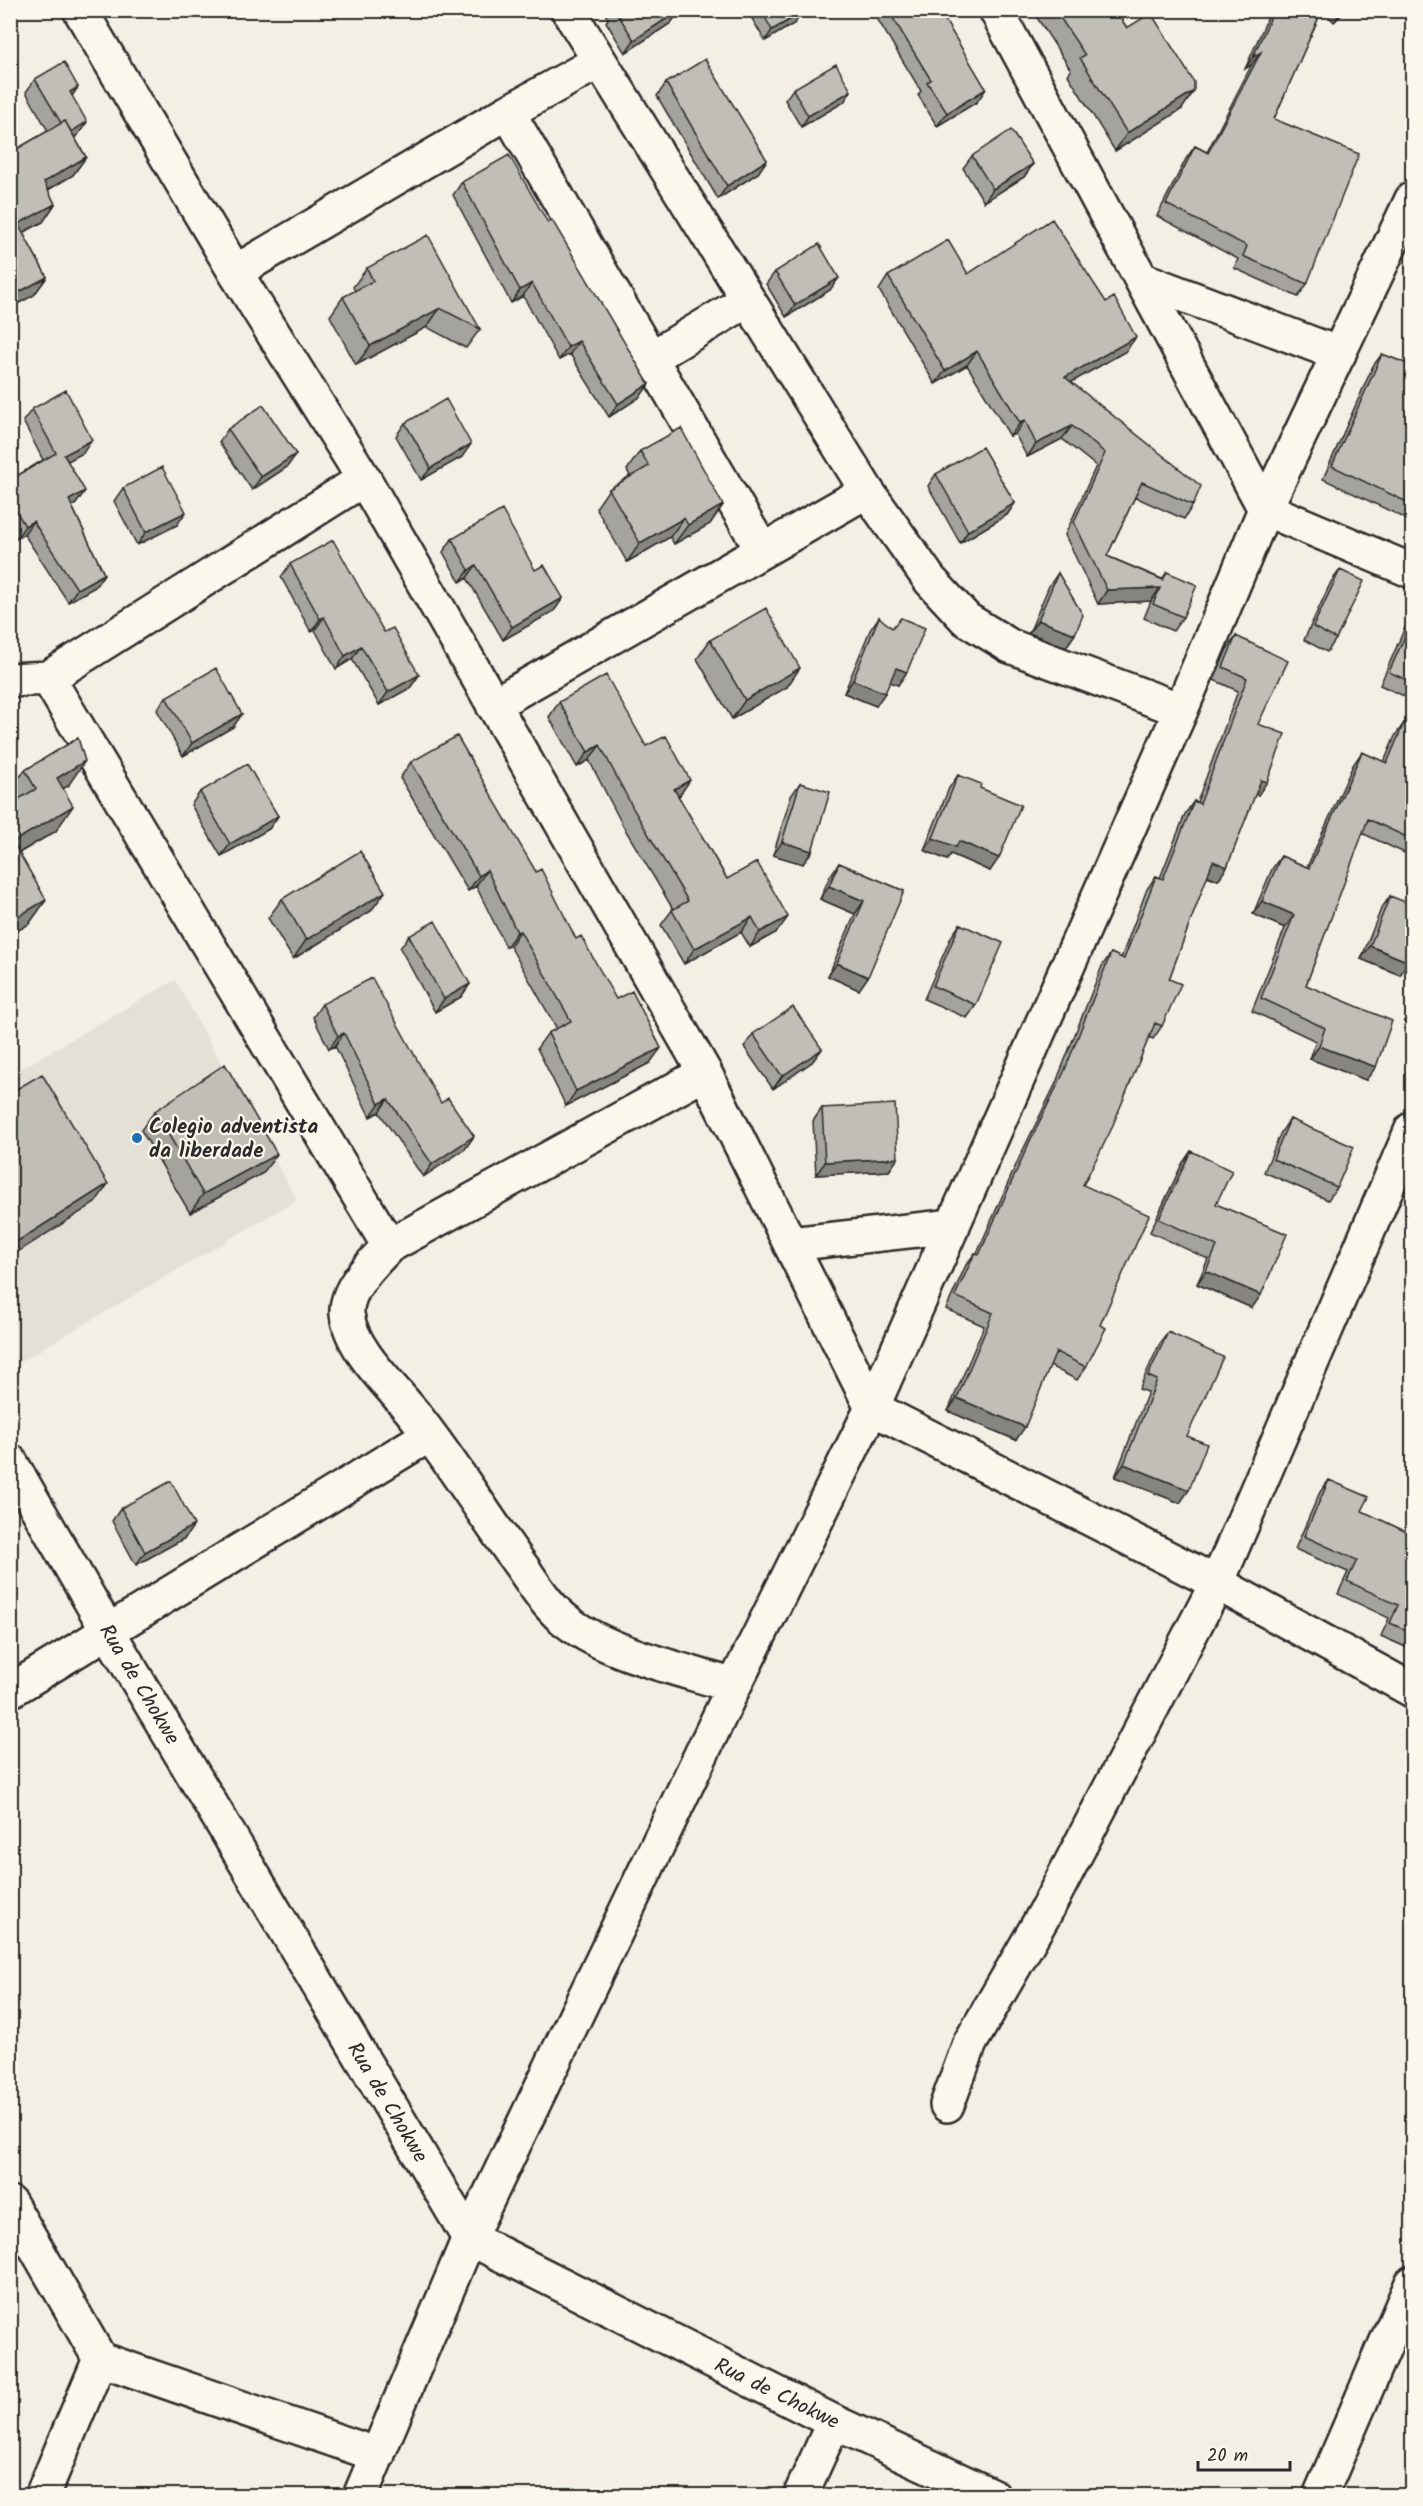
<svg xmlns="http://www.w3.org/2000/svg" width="1423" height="2506" font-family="Kalam,sans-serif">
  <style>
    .built { fill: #e4e0d6 }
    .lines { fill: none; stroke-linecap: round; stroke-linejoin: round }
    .street-casing { stroke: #2b2b2b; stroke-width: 38 }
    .secondary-casing { stroke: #2b2b2b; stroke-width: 38 }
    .street { stroke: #fbf7ec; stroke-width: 33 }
    .secondary { stroke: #fbf7ec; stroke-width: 33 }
    .wall { fill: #a5a39d; stroke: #2b2b2b; stroke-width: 1.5 }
    .shaded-wall { fill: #86857f; stroke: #2b2b2b; stroke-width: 1.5 }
    .building { fill: #c0beb6; stroke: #2b2b2b; stroke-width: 1.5 }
    .poi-dot { fill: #1f6fb2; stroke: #fbf7ec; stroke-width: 2 }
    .labels { text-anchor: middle; stroke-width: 4.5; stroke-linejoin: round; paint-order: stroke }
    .poi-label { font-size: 21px; font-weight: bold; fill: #2b2b2b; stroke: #fbf7ec; text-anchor: start }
    .street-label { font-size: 21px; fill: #2b2b2b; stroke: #fbf7ec }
  </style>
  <rect width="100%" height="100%" fill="#f3efe4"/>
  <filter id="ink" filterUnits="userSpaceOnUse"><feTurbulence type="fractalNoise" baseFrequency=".0167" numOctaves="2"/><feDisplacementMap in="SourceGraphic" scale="12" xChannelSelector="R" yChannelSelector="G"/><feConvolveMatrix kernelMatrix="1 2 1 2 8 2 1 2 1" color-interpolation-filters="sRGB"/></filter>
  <g filter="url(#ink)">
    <!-- built -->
    <path class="built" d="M175 980 297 1200 11 1367 10 1075Z"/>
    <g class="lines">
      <defs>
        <path id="street" d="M80 10 235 272 364 479 705 1073 872 1408 1217 1583 1412 1690
          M568 10 867 491 930 580 966 619 1010 646 1181 710
          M996 10 1265 509 1412 571
          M508 112 762 550
          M235 272 508 112 598 62
          M1141 279 1339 354
          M651 358 748 300
          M48 678 389 1246
          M10 680 48 678 364 479
          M493 705 867 491
          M705 1073 389 1246C373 1263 345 1289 347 1314 351 1351 395 1389 417 1418 455 1466 486 1518 522 1567 536 1587 549 1609 569 1623 609 1654 685 1670 734 1686
          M790 1244 953 1226
          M10 1691 429 1435
          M947 2105 970 2043 1045 1913 1217 1583 1412 1129
          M10 2203 100 2359 378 2455
          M42 2496 100 2359
          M360 2496 469 2238 734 1686 872 1408 1181 710 1265 509 1412 199
          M800 2496 834 2422"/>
        <path id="secondary" d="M10 1461 109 1633 469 2238 834 2422 993 2496
          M1320 2496 1412 2283"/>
      </defs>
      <!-- street casing -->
      <use href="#street" class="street-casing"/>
      <!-- secondary casing -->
      <use href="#secondary" class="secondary-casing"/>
      <!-- street -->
      <use href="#street" class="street"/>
      <!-- secondary -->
      <use href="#secondary" class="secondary"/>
    </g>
    <!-- wall -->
    <path class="wall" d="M603 10H680L671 23 625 53 606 22 608 19Z
      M747 10H803L795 23 765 41Z
      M872 10H939L977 102 937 126 918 95 921 91Z
      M1032 10H1115L1182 109 1115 151 1068 75 1071 70Z
      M1271 10H1322L1274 119 1307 284 1298 297 1234 268 1238 259 1157 216 1186 159 1195 146 1207 152 1252 64 1245 69Z
      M1323 10H1346L1334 22Z
      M35 79 78 87 72 96 78 135 74 137 86 157 73 175 48 190 55 204 43 222 23 233 47 277 34 295 10 308V153L48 131 26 92Z
      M666 83 767 160 758 173 718 199 657 96Z
      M793 89 844 102 801 127 785 100Z
      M972 156 1033 164 1024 177 984 202 963 168Z
      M462 182 548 223 649 384 640 397 609 417 570 354 559 360 523 296 511 303 453 195Z
      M367 268 480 329 466 348 427 327 356 365 330 316 343 297 355 291 353 287Z
      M775 272 830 290 786 317 766 284Z
      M968 274 1126 351 1071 382 1193 505 1184 519 1135 497 1107 556 1162 579 1167 572 1183 617 1173 631 1144 618 1151 601 1098 604 1065 535 1096 466 1062 439 1027 457 1015 434 1010 436 967 365 935 384 879 290 888 276Z
      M1382 354 1413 366V522L1323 479 1373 366Z
      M32 409 83 453 67 461 76 504 72 506 104 574 95 587 68 602 24 534 16 539 10 529V466L17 476 43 460 23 421Z
      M405 423 462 457 421 480 396 436Z
      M228 429 296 454 287 467 252 490 219 442Z
      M640 451 723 505 710 524 674 544 670 537 627 562 596 508 609 489 630 476 627 470Z
      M936 474 1015 503 1007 515 960 543 928 486Z
      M123 488 177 525 137 545 114 501Z
      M452 539 563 598 554 611 503 640 467 578 460 582 443 552Z
      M290 564 384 632 419 675 410 688 379 705 352 659 336 669 315 630 311 632 281 577Z
      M1340 570 1336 639 1327 652 1304 640 1331 582Z
      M1058 573 1075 634 1066 647 1029 633 1049 586Z
      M1413 612V683L1404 696 1380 685 1410 616Z
      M879 617 898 685 890 682 876 706 844 693 870 630Z
      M1236 636 1258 724V795L1255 794 1227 867 1218 880 1207 876 1169 979 1162 1026 1153 1039 1149 1037 1083 1185 1100 1325 1086 1367 1077 1380 1050 1366 1016 1440 948 1411 984 1326 946 1309 966 1265 975 1253H977L1020 1156 1055 1085 1102 966 1111 953 1121 958 1147 889 1156 876 1160 878 1185 814 1194 801 1197 802 1238 691 1214 680 1227 649Z
      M710 640 787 687 732 719 697 659Z
      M166 697 242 714 233 727 183 756 157 710Z
      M559 702 646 746 680 795 678 796 727 879 777 932 750 947 741 932 684 964 661 925 673 909 623 826 589 760 577 767 549 717Z
      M1404 723 1413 727V857L1362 833 1306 985 1366 1080 1310 1059 1316 1041 1252 1011 1285 928 1253 914 1272 869 1281 856 1307 867 1353 765 1362 752 1384 762 1395 736Z
      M411 762 576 939 650 1063 566 1106 537 1048 548 1033 557 1029 510 946 506 947 476 886 468 891 400 778Z
      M25 770 68 786 63 788 56 831 19 853 46 900 29 924 10 935V804L12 803 10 800V790Z
      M958 775 980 788 990 871 951 854 947 860 924 850 949 788Z
      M800 783 812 851 803 864 773 855 791 796Z
      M200 792 278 816 269 829 221 856 191 805Z
      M839 863 904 891 859 990 828 976 855 914 820 899 830 876Z
      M1390 896 1400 975 1361 959 1381 909Z
      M282 899 371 911 293 959 268 918Z
      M960 924 976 1005 967 1018 924 999 951 937Z
      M409 936 470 984 461 997 435 1012 400 948Z
      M322 1004 441 1103 474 1136 465 1149 423 1177 379 1112 370 1117 335 1046 329 1049 313 1017Z
      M753 1034 822 1049 812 1062 773 1089 744 1047Z
      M822 1108 898 1158 889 1171 816 1175 813 1121Z
      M155 1111 263 1173 190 1213 141 1130Z
      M1290 1119 1337 1187 1328 1200 1264 1172 1281 1132Z
      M1191 1151 1216 1204 1252 1308 1197 1284 1208 1259 1150 1232 1182 1164Z
      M1168 1332 1187 1436 1180 1503 1115 1477 1148 1392 1139 1389 1159 1345Z
      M1329 1480 1362 1511 1413 1535V1646L1410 1649 1381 1636 1389 1618 1338 1594 1348 1572 1295 1549 1320 1492Z
      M121 1508 185 1538 136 1565 112 1521Z"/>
    <!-- shaded-wall -->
    <path class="shaded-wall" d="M680 10 671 23 625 53 634 40Z
      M1342 10H1346L1334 22Z
      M803 12 795 23 765 41 772 30Z
      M1261 52 1252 64 1245 69 1253 57Z
      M17 85 10 94V86Z
      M78 87 69 100 70 92Z
      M986 89 977 102 937 126 947 113Z
      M851 91 844 102 801 127 808 116Z
      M1194 91 1182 109 1115 151 1127 133Z
      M87 122 78 135 58 147 67 134Z
      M86 157 73 175 31 200 44 182Z
      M767 160 758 173 718 199 727 186Z
      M1033 164 1024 177 984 202 993 189Z
      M55 204 43 222 10 239 18 224Z
      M47 277 34 295 10 308V297Z
      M839 278 830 290 786 317 795 305Z
      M532 283 523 296 511 303 520 290Z
      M440 308 427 327 356 365 370 346Z
      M1136 337 1126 351 1056 391 1065 377Z
      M579 341 570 354 559 360 568 347Z
      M977 351 967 365 935 384 945 371Z
      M649 384 640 397 609 417 618 404Z
      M1025 420 1015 434 1010 436 1020 423Z
      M1072 426 1062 439 1027 457 1036 444Z
      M92 440 83 453 55 468 64 455Z
      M471 444 462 457 421 480 431 468Z
      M296 454 287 467 252 490 261 477Z
      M85 491 76 504 60 513 69 500Z
      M1015 503 1007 515 960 543 968 531Z
      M723 505 710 524 674 544 688 525Z
      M186 512 177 525 137 545 146 532Z
      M684 518 670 537 627 562 640 543Z
      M33 521 24 534 16 539 25 526Z
      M476 565 467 578 460 582 469 570Z
      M104 574 95 587 68 602 77 589Z
      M1160 588 1151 601 1098 604 1107 590Z
      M563 598 554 611 503 640 512 627Z
      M324 617 315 630 311 632 320 619Z
      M1038 620 1075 634 1066 647 1029 633Z
      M361 646 352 659 336 669 345 656Z
      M800 668 787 687 732 719 745 700Z
      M896 668 907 672 898 685 887 681Z
      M419 675 410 688 379 705 388 692Z
      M853 680 885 693 876 706 844 693Z
      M242 714 233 727 183 756 192 743Z
      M600 745 589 760 577 767 588 752Z
      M85 761 68 786 40 802 57 778Z
      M690 780 680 795 663 804 674 789Z
      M1261 780 1267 782 1258 795 1252 793Z
      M73 806 56 831 10 858 13 842Z
      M278 816 269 829 221 856 230 844Z
      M933 838 959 841 999 858 990 871 951 854 947 860 924 850Z
      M782 842 812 851 803 864 773 855Z
      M1213 861 1227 867 1218 880 1204 874Z
      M487 870 476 886 468 891 479 876Z
      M829 886 864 901 855 914 820 899Z
      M385 892 371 911 293 959 306 940Z
      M46 900 29 924 10 935V921Z
      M1262 901 1294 915 1285 928 1253 914Z
      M752 917 741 932 684 964 694 949Z
      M788 917 777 932 750 947 760 932Z
      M520 931 510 946 506 947 517 932Z
      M1370 946 1409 962 1400 975 1361 959Z
      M837 963 868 977 859 990 828 976Z
      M470 984 461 997 435 1012 444 999Z
      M344 1033 335 1046 329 1049 338 1036Z
      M1319 1046 1376 1067 1366 1080 1310 1059Z
      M661 1048 650 1063 566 1106 576 1091Z
      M822 1049 812 1062 773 1089 782 1076Z
      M388 1099 379 1112 370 1117 379 1104Z
      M474 1136 465 1149 423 1177 432 1164Z
      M277 1154 263 1173 190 1213 203 1194Z
      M898 1158 889 1171 816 1175 825 1162Z
      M108 1184 95 1203 10 1257V1246Z
      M1206 1271 1261 1295 1252 1308 1197 1284Z
      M957 1398 1025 1427 1016 1440 948 1411Z
      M1124 1464 1189 1490 1180 1503 1115 1477Z
      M194 1525 185 1538 136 1565 145 1552Z"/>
    <!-- building -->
    <path class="building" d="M615 10H679L634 40Z
      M761 10H803V12L772 30Z
      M888 10H939L986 89 947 113 927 82 931 80Z
      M1055 10H1115L1127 28 1151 13 1194 82V91L1127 133 1080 58 1085 55Z
      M1274 10H1322L1274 119 1359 154 1307 284 1243 256 1247 246 1166 204 1195 146 1208 153 1261 52 1253 57Z
      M10 40 17 85 10 86Z
      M705 59 767 160 727 186 666 83Z
      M64 62 78 87 70 92 87 122 71 132 65 121 61 123 35 79Z
      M836 64 851 91 808 116 793 89Z
      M65 121 86 157 44 182 55 204 18 224 47 277 10 297V153Z
      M1011 130 1033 164 993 189 972 156Z
      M509 155 548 223 552 220 649 384 618 404 579 341 568 347 532 283 520 290 462 182Z
      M1052 219 1106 302 1114 297 1136 337 1065 377 1201 486 1193 505 1142 482 1107 556 1163 580 1167 572 1197 585 1183 617 1153 604 1160 588 1107 590 1074 522 1105 453 1072 426 1036 444 1025 420 1020 423 977 351 945 371 888 276 948 240 968 274Z
      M428 235 480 329 440 308 370 346 343 297 373 281 367 268Z
      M819 244 839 278 795 305 775 272Z
      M1382 354 1413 366V505L1332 466Z
      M66 390 92 440 64 455 85 491 69 500 104 574 77 589 33 521 25 526 10 501V466L17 476 56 453 32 409Z
      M446 399 471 444 431 468 405 423Z
      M263 405 296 454 261 477 228 429Z
      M681 428 723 505 688 525 684 518 640 543 609 489 649 466 640 451Z
      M982 447 1015 503 968 531 936 474Z
      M162 467 186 512 146 532 123 488Z
      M502 510 535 570 544 565 563 598 512 627 476 565 469 570 452 539Z
      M333 540 384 632 393 628 419 675 388 692 361 646 345 656 324 617 320 619 290 564Z
      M1340 570 1364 581 1336 639 1313 627Z
      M1058 573 1083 615 1075 634 1038 620Z
      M766 608 800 668 745 700 710 640Z
      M879 617 892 628 901 618 925 628 907 672 896 668 885 693 853 680Z
      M1413 618V683L1389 672Z
      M1236 636 1288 661 1258 724 1285 734 1267 782 1261 780 1227 867 1213 861 1169 979 1181 984 1162 1026 1155 1023 1110 1132 1083 1185 1149 1215 1100 1325 1106 1328 1086 1367 1056 1352 1025 1427 957 1398 993 1313 955 1296 975 1253 979 1255 1029 1143 1064 1072 1111 953 1124 959 1156 876 1163 879 1194 801 1200 804 1247 678 1223 667Z
      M216 668 242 714 192 743 166 697Z
      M606 675 646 746 666 736 690 780 674 789 727 879 757 862 788 917 760 932 752 917 694 949 672 910 688 901 634 810 600 745 588 752 559 702Z
      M1404 723 1413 727V840L1368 819 1306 985 1392 1021 1376 1067 1319 1046 1325 1028 1261 998 1294 915 1262 901 1281 856 1309 868 1362 752 1387 763Z
      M457 736 536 872 541 869 576 939 581 936 616 999 632 991 661 1048 576 1091 548 1033 571 1021 520 931 517 932 487 870 479 876 411 762Z
      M78 738 85 761 57 778 73 806 13 842 46 900 10 921V804L36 789 25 770Z
      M247 764 278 816 230 844 200 792Z
      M958 775 981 784 980 788 1021 805 999 858 959 841 956 847 933 838Z
      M800 783 830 792 812 851 782 842Z
      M360 851 385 892 306 940 282 899Z
      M839 863 904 891 868 977 837 963 864 901 829 886Z
      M1390 896 1413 905V954L1409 962 1370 946Z
      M435 921 470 984 444 999 409 936Z
      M960 924 1003 943 976 1005 933 986Z
      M372 978 441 1103 448 1098 474 1136 432 1164 388 1099 379 1104 344 1033 338 1036 322 1004Z
      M793 1007 822 1049 782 1076 753 1034Z
      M225 1064 277 1154 203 1194 155 1111Z
      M42 1074 108 1184 10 1246V1093Z
      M895 1104 898 1158 825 1162 822 1108Z
      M1290 1119 1354 1147 1337 1187 1273 1159Z
      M1191 1151 1232 1171 1216 1204 1287 1234 1261 1295 1206 1271 1217 1246 1159 1219Z
      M1168 1332 1223 1357 1187 1436 1207 1444 1189 1490 1124 1464 1157 1380 1148 1376Z
      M1329 1480 1369 1497 1362 1511 1413 1535V1633L1390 1623 1398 1605 1347 1581 1357 1560 1304 1536Z
      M171 1481 194 1525 145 1552 121 1508Z"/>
  </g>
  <!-- markers -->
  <circle class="poi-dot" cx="137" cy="1138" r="6"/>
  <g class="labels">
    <!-- poi labels -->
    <g class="poi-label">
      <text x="149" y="1133">Colegio adventista<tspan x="149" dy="24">da liberdade</tspan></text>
    </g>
    <!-- street labels -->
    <g class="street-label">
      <text transform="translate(140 1684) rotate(59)" y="7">Rua de Chokwe</text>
      <text transform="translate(388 2102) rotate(59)" y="7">Rua de Chokwe</text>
      <text transform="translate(777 2393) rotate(26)" y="7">Rua de Chokwe</text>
    </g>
  </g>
  <!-- margin -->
  <rect width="1423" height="2506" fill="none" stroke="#fbf7ec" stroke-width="36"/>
  <rect x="18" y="18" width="1387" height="2470" fill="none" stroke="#2b2b2b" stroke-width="2" filter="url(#ink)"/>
  <!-- scale -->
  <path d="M1198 2461v9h92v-9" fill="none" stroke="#2b2b2b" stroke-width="3"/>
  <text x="1207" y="2461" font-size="18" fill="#2b2b2b" stroke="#fbf7ec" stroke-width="4.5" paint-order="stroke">20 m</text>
</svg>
